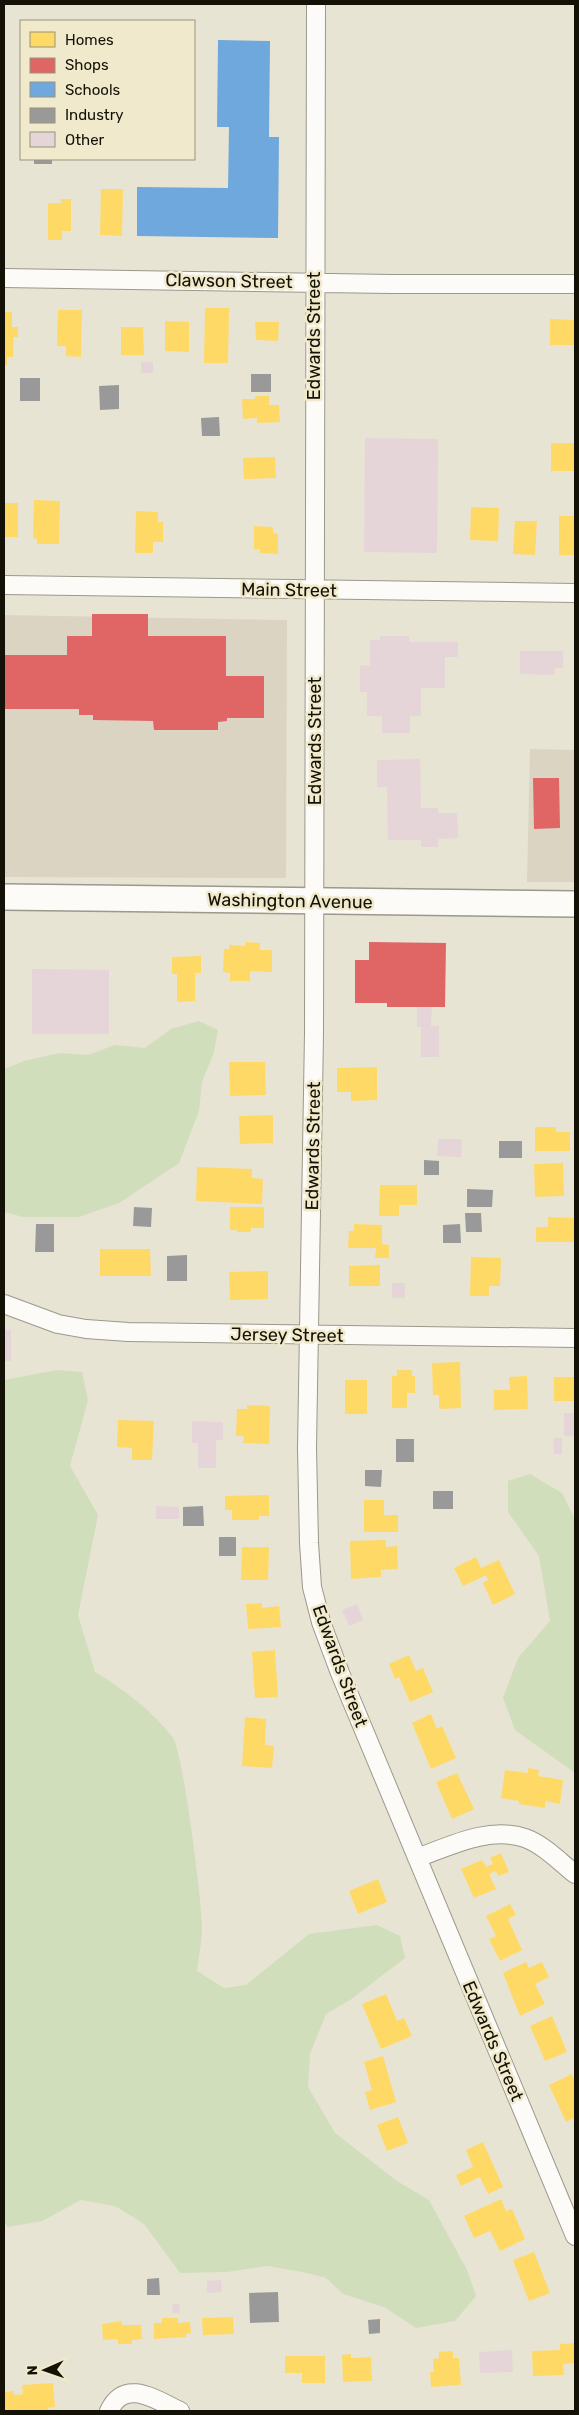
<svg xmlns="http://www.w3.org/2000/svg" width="579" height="2415" font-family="Rubik,sans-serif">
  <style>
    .commercial { fill: #dbd4c2 }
    .green { fill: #d0debc }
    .homes { fill: #ffd966 }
    .shops { fill: #e06666 }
    .schools { fill: #6fa8dc }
    .industry { fill: #999 }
    .building { fill: #e6d5d8 }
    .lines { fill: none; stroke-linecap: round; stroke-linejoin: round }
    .minor-casing { stroke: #9b988c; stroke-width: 20 }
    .secondary-casing { stroke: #9b988c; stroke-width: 28 }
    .minor { stroke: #fcfbf8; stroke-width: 18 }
    .secondary { stroke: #fcfbf8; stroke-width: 25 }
    .labels { text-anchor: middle; stroke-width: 5; stroke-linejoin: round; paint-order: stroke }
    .street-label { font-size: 18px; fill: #141107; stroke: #f0e9cb }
  </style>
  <rect width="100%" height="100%" fill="#e8e4d3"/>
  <!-- commercial -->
  <path class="commercial" d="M4 615 287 620 286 878 4 877Z
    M530 749 575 750V882H527Z"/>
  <!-- green -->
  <path class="green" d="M199 1021 218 1030 214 1052 202 1082 199 1111 179 1163 119 1203 79 1217H23L4 1212V1069L24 1061 60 1053 88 1055 115 1045 145 1048 171 1029Z
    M57 1370 82 1372 88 1400 70 1466 98 1515 78 1615 95 1672C123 1689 153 1711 173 1738 183 1752 202 1902 202 1925 202 1940 199 1956 197 1971L224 1988 246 1985 309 1934 377 1925 400 1936 405 1958 350 2000 326 2014 310 2054 308 2087 335 2133 397 2181 429 2200 467 2270 476 2296 455 2321 416 2328 384 2307 343 2294 326 2278 302 2272 268 2266 227 2272 180 2273 144 2224 115 2206 81 2200 42 2221 8 2227 4 2222V1380Z
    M530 1474 562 1493 575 1519V1773L515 1730 503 1698 518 1658 550 1621 539 1556 508 1512V1481Z"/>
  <!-- homes -->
  <path class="homes" d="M101 189H123L122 236 100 235Z
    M61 199H71V231H62V240H48V203H61Z
    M205 308H229L228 363H204Z
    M58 310H82L81 357 66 356V346H57Z
    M4 312H12V327H18V337H13V357H7V365H4Z
    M550 319 575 320V345H550Z
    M165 321 189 322V352L165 351Z
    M255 322H279L278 341 256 340Z
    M121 327H143L144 355H121Z
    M255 396H269V405H279L280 422 257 423V418L243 419 242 399H255Z
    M551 443H575V471H551Z
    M275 457 276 478 244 479 243 458Z
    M34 500 60 501 59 544H37V539L33 538Z
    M4 503H18V537H4Z
    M471 507 499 508 498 541 470 540Z
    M136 511 158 512V522H163V542H153V553H135Z
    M559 516H575V555H559Z
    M515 521H537L535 555 513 554Z
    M254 526 273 527V533L278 534V554L260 553V549H254Z
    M246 942 260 943V950H272V972L250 971V981H230V973L223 972 224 949H229V945L245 946Z
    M201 956V973H195V1001L177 1002V974H172V957Z
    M229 1062H265L266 1095 230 1096Z
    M377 1067V1100L351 1101V1092H337V1068Z
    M273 1115V1143L240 1144 239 1116Z
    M535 1127H556V1132H570V1151H535Z
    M563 1163 564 1196 535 1197 534 1164Z
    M197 1167 252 1169V1178L263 1179 262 1204 196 1201Z
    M380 1185H417V1205H399V1216H379Z
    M230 1207H264V1228H251V1232H237V1230H230Z
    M548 1217 574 1218V1242H536V1227H548Z
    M354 1224 382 1225V1244L389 1245V1258H375L376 1248H348L349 1231H354Z
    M100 1249H150L151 1276H100Z
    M471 1257 501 1258 500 1286H489V1296H470Z
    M380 1265V1286H349V1266Z
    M268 1271V1299L230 1300 229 1272Z
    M460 1362 461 1408 439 1409V1395H433L432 1363Z
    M397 1370H412V1376H415V1393H407V1408H392V1376H397Z
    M527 1376 528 1409 494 1410V1390H510L509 1377Z
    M554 1377H575V1401H554Z
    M345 1380H367V1414H345Z
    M247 1405 270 1406 269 1444 243 1443 244 1436H236L237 1409H247Z
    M118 1420 154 1421 152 1460H132V1448L117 1447Z
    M269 1495V1516H259V1520H232V1510H225V1496Z
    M364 1500H384V1515H398V1532H364Z
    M386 1540V1547L397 1546 398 1569 381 1570V1577L351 1579 350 1541Z
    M242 1547H269L268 1580H241Z
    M476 1557 481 1568 499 1560 515 1594 493 1605 483 1583 488 1580 486 1575 463 1586 454 1568Z
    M262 1603V1608L279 1606 281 1627 248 1629 246 1604Z
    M275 1650 278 1697 255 1698 252 1652Z
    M409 1655 416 1671 423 1668 433 1692 410 1702 399 1677 395 1679 389 1664Z
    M431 1714 437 1729 442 1726 456 1758 431 1769 412 1723Z
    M245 1717 266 1719 265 1745 274 1746 272 1768 242 1766Z
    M528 1768 539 1770 538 1776 563 1780 560 1804 545 1801V1808L519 1804V1801L501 1798 505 1770 528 1773Z
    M457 1773 474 1809 452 1819 436 1782Z
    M501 1853 509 1872 498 1876 496 1871 489 1874 496 1889 474 1898 461 1869 482 1860 486 1867 493 1864 490 1858Z
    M378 1879 387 1902 358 1914 349 1891Z
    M510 1904 516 1915 508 1919 522 1950 500 1961 489 1939 496 1936 486 1916Z
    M526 1962 529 1968 542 1962 549 1977 535 1984 545 2004 520 2016 503 1973Z
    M386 1994 397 2021 404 2018 412 2036 381 2049 362 2004Z
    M552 2016 567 2052 545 2061 530 2026Z
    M383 2056 396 2102 370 2110 365 2092 372 2090 364 2062Z
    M572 2074 575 2081V2118L566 2122 549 2085Z
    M398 2117 408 2143 387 2151 377 2125Z
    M483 2142 503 2187 488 2194 480 2177 461 2186 456 2175 473 2167 466 2150Z
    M501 2199 506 2211 512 2209 525 2239 500 2251 490 2231 474 2238 464 2216Z
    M534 2252 550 2293 529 2301 513 2260Z
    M233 2317 234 2334 203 2335 202 2318Z
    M162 2318H178V2323L190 2322 191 2333 186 2334V2337L154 2339V2323H162Z
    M121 2321 122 2325H141L142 2339 132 2340V2344H118V2339L103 2340 102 2324Z
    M575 2343V2363L563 2364 564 2375 533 2376 532 2351 560 2350V2344Z
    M453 2351V2358H459L461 2385 431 2387 430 2372H434L433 2359 439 2358V2352Z
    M351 2354V2358L371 2357 372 2381 343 2382 342 2355Z
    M285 2356H325V2383H302V2373H285Z
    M53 2383 55 2407 48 2408 49 2411H4V2392L14 2391V2395L23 2394 22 2385Z"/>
  <!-- shops -->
  <path class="shops" d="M92 614H148V636H226V676H264V718H227V721L218 722V730H154L153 721 93 720V715H79V709H4V655H67V636H92Z
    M533 778H559L560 828 534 829Z
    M369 942 446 943 445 1007H387V1003H355V960H369Z"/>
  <!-- schools -->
  <path class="schools" d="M218 40 270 41 269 137H279L278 238 137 236V187L228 188 229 127H217Z"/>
  <!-- industry -->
  <path class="industry" d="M34 159H52V164H34Z
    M251 374H271V392H251Z
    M20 378H40V401H20Z
    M119 385V409L100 410 99 386Z
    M219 417 220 436H202L201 418Z
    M499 1141H522V1158H499Z
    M424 1160 439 1161V1175H424Z
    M467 1189 493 1190 492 1207H467Z
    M134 1207 152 1208 151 1227 133 1226Z
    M465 1213H481L482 1232H466Z
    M36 1224H54V1252H35Z
    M460 1224 461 1243H443V1225Z
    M187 1255V1281H167V1256Z
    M396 1439H414V1462H396Z
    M365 1470H382L381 1487 365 1486Z
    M433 1491H453V1509H433Z
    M203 1506 204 1526H183V1507Z
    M219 1537H236V1556H219Z
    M159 2278 160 2295H147V2279Z
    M278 2292 279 2322 250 2323 249 2293Z
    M380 2319V2333L369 2334 368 2320Z"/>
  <!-- building -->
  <path class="building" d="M141 362H153V373H141Z
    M365 438 438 439 437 553 364 552Z
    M380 636H409V642H458V657H445V688H421V716H410V733H382V716H367V692H360V665L370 666V640H380Z
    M520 651H563V668H555L554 675 520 674Z
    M420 759 421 808H438V813H457L458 838 438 839V847H421V840H388L387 787H377V760Z
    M32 969 109 970V1034H32Z
    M417 1007H432L431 1026H439V1057H421V1027H417Z
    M438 1139H462L461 1157 437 1156Z
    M392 1283H405V1298H392Z
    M4 1330H11V1361H4Z
    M564 1413H575V1436H564Z
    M192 1421 223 1422V1440H216V1468H198V1443H192Z
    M553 1438H562V1454H554Z
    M156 1506 179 1507V1519H156Z
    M357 1604 363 1620 349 1626 342 1610Z
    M221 2280 222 2292 207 2293V2281Z
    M172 2304H179L180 2313H173Z
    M512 2350 513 2372 480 2373 479 2352Z"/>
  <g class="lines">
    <defs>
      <path id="minor" d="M316 4 314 1033 307 1448 309 1543 312 1587 321 1622 340 1673 575 2236
        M4 278 391 284H575
        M4 585 575 593
        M4 1304 58 1324 86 1329 128 1332 575 1338
        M417 1858C450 1846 489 1826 525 1838 544 1845 560 1862 575 1874
        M109 2411C125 2377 156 2400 180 2411"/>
      <path id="secondary" d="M4 897 575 904"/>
    </defs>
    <!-- minor casing -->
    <use href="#minor" class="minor-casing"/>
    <!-- secondary casing -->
    <use href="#secondary" class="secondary-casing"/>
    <!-- minor -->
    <use href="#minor" class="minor"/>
    <!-- secondary -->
    <use href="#secondary" class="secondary"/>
  </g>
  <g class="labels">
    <!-- street labels -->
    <g class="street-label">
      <text transform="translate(229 281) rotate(1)" y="6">Clawson Street</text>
      <text transform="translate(314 336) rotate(-90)" y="6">Edwards Street</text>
      <text transform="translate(289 590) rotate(1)" y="6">Main Street</text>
      <text transform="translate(315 741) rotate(-90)" y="6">Edwards Street</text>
      <text transform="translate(290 901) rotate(1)" y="6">Washington Avenue</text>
      <text transform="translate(313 1146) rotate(-89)" y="6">Edwards Street</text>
      <text transform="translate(287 1335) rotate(1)" y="6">Jersey Street</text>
      <text transform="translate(340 1666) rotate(70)" y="6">Edwards Street</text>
      <text transform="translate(493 2041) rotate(67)" y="6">Edwards Street</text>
    </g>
  </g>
  <!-- border -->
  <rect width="579" height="2415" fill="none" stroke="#141107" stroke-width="10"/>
  <!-- legend -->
  <rect x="20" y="20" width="175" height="140" fill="#f0e9cb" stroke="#98937d"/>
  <rect x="30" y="32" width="25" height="15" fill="#ffd966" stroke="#98937d"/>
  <text x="65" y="45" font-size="15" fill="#141107">Homes</text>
  <rect x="30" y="58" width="25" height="15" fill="#e06666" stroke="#98937d"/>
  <text x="65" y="70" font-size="15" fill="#141107">Shops</text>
  <rect x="30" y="82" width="25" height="15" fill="#6fa8dc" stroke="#98937d"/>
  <text x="65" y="95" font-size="15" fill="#141107">Schools</text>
  <rect x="30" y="108" width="25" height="15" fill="#999999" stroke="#98937d"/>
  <text x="65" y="120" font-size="15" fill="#141107">Industry</text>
  <rect x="30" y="132" width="25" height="15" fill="#e6d5d8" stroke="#98937d"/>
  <text x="65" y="145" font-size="15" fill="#141107">Other</text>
  <!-- north arrow -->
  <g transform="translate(45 2370) rotate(268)" stroke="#f0e9cb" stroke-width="4" paint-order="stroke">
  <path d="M0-4L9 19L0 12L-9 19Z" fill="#141107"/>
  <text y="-8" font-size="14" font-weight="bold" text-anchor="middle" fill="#141107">N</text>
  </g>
</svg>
